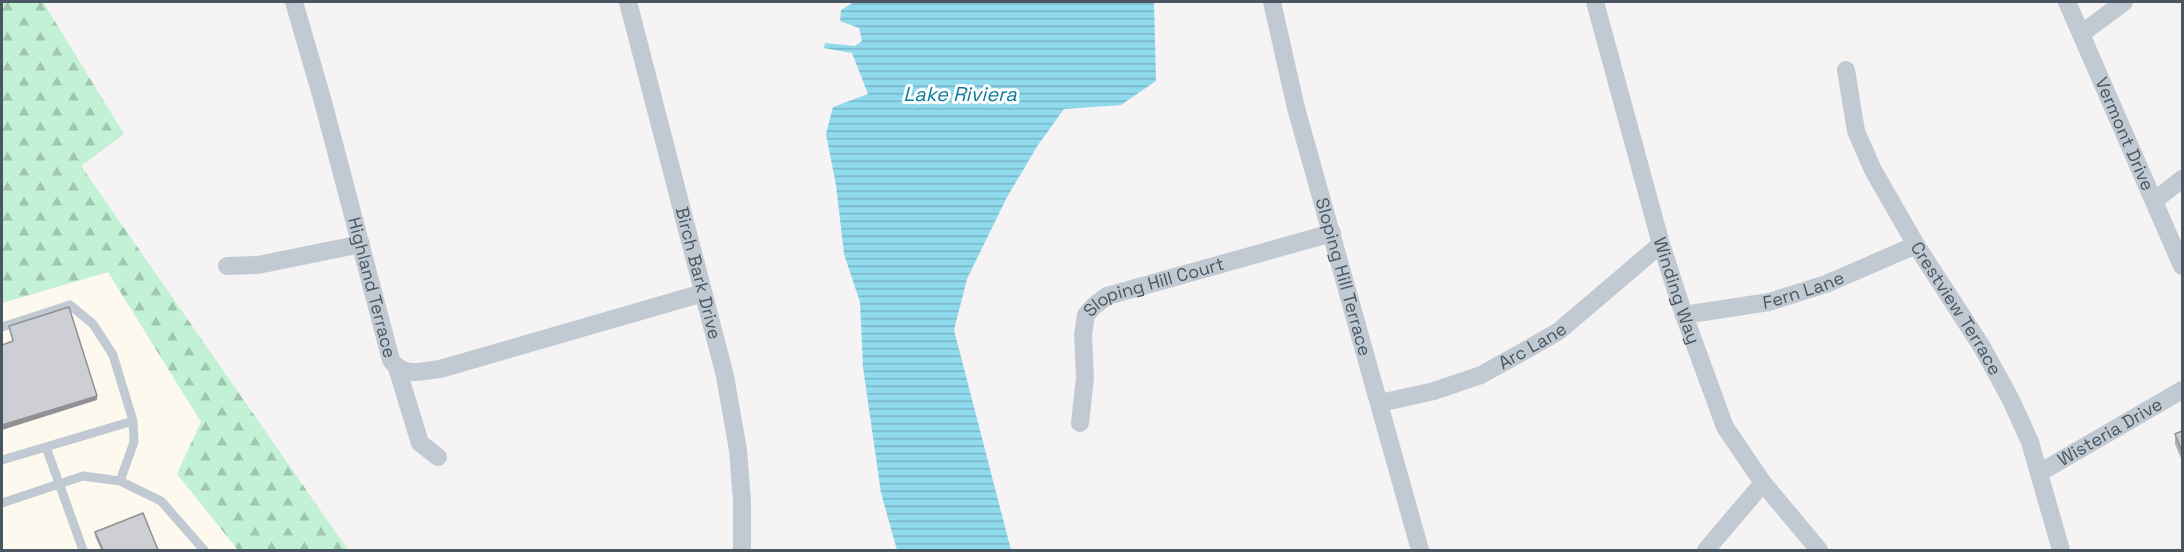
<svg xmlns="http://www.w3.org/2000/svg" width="2184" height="552" font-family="'Space Grotesk',sans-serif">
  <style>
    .commercial { fill: #fdf9ef }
    .forest { fill: url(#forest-firs) }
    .water { fill: url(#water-rules) }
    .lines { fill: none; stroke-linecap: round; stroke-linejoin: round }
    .service { stroke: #c1cad2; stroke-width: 9 }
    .minor { stroke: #c1cad2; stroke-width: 18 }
    .wall { fill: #b0b2b7 }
    .shaded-wall { fill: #909195 }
    .building { fill: #cdcfd5; stroke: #909195; stroke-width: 1.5 }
    .labels { text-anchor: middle; stroke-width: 6; stroke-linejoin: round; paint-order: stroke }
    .street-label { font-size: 18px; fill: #4a5661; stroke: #fff }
    .water-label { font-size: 20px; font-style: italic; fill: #0c7c9b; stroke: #fff }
  </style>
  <defs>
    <pattern id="forest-firs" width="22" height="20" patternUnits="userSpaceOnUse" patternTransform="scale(1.5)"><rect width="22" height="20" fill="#c3f1d5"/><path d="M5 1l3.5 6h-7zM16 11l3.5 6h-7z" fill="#a0c6b0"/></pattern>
    <pattern id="water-rules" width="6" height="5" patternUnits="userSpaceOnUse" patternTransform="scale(1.5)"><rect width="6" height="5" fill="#90daee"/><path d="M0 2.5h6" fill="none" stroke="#78b4c4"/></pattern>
  </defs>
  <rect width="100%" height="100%" fill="#f5f3f3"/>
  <!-- commercial -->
  <path class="commercial" d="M108 272 201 422 177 474 238 550H2V303Z"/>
  <!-- forest -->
  <path class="forest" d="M2 2H43L124 134 81 166 348 550H238L177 474 201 422 108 272 2 303Z"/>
  <!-- water -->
  <path class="water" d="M854 2H1154L1156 81 1121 105 1064 109 1038 145 1007 197 967 279 954 330 1011 550H897L881 493 863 367 860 302 844 254 836 185 826 134 833 107 868 94 852 53 824 48 825 43 855 46 862 41 859 28 840 21 841 10Z"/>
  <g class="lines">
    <!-- service -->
    <path class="service" d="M2 327 70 305 93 324 113 355 133 421 134 442 120 481
      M46 447 83 550
      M2 460 133 421
      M2 503 83 476 120 481 161 501 204 550"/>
    <!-- minor -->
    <g class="minor">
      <path id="s1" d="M294 2 322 98 391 360C403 378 421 371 440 369L703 293"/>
      <path id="s2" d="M628 2 725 376 738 450 742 501V550"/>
      <path id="s3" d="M1272 2 1296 108 1420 550"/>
      <path id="s4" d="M1595 2 1661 244 1684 315 1725 427 1763 483 1819 550"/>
      <path id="s5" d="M2067 2 2182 266"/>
      <path d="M2081 34 2124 2"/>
      <path id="s6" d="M1846 70 1856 131 1873 170 1916 245 1982 347 2011 400 2030 442 2061 550"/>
      <path d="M2154 201 2182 179"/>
      <path d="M227 266 258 265 361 244"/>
      <path id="s7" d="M1684 315 1769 302 1826 284 1916 245"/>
      <path d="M397 368 420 443 438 457"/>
      <path id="s8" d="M1380 403 1434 391 1481 375 1526 350 1559 331 1661 244"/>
      <path id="s9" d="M1080 423 1085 378 1083 335 1086 315 1094 306 1107 296 1332 233"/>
      <path id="s10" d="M2039 473 2182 390"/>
      <path d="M1706 550 1763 483"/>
    </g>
  </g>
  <!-- wall -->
  <path class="wall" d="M2182 431V461L2175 444V434Z
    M95 532 158 550H101L95 536Z"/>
  <!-- shaded-wall -->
  <path class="shaded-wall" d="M97 396V400L2 430V425Z"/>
  <!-- building -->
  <path class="building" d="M69 307 97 396 2 425V345L13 341 9 326Z
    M2182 431V452L2175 434Z
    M143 513 158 550H103L95 532Z"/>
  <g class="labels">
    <!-- street labels -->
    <g class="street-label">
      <text dy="6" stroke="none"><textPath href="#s5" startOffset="144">Vermont Drive</textPath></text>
      <text dy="6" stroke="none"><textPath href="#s2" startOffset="280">Birch Bark Drive</textPath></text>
      <text dy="6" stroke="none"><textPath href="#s3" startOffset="284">Sloping Hill Terrace</textPath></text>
      <text dy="6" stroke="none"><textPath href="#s1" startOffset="296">Highland Terrace</textPath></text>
      <text dy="6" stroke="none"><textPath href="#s7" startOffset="122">Fern Lane</textPath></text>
      <text dy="6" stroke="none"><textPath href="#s4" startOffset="300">Winding Way</textPath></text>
      <text dy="6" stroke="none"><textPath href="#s9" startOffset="184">Sloping Hill Court</textPath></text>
      <text dy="6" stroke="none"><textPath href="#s6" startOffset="266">Crestview Terrace</textPath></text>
      <text dy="6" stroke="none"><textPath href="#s8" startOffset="164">Arc Lane</textPath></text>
      <text dy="6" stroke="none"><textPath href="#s10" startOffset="82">Wisteria Drive</textPath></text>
    </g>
    <!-- water labels -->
    <g class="water-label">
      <text x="960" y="101">Lake Riviera</text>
    </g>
  </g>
  <!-- border -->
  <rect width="2184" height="552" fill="none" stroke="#4a5661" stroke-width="6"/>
</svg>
